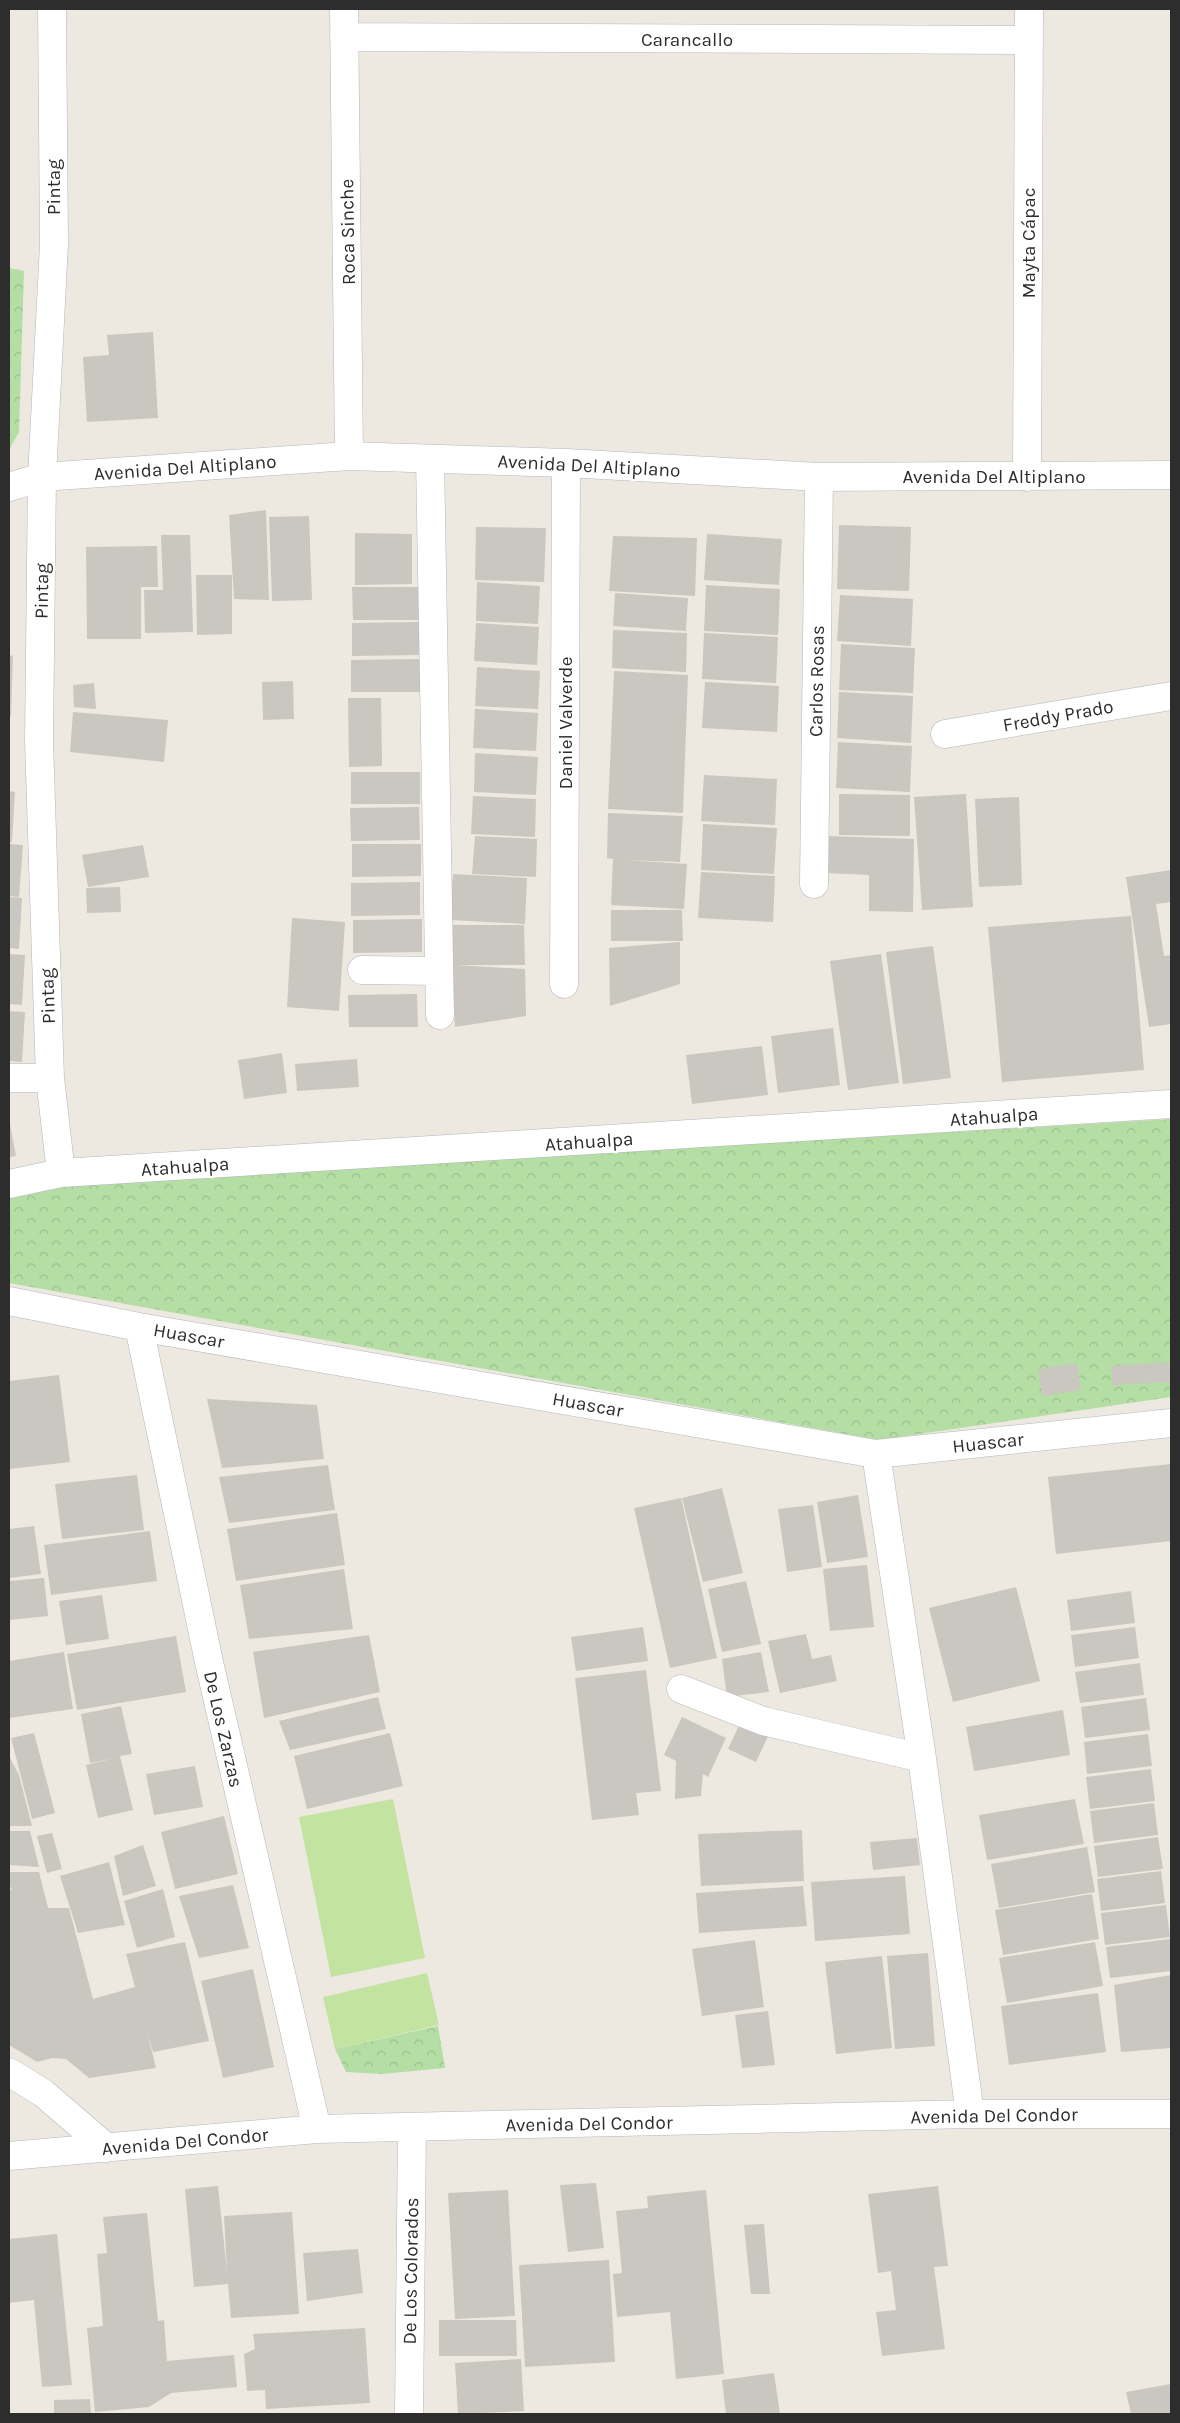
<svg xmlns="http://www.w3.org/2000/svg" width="1180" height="2423" font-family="Karla,sans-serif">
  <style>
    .park { fill: url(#park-crowns) }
    .pitch { fill: #c3e4a1 }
    .building { fill: #c9c7bf }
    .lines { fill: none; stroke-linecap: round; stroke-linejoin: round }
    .minor-casing { stroke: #b5b6bf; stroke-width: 29 }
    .minor { stroke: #fff; stroke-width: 28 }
    .labels { text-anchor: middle; stroke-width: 5; stroke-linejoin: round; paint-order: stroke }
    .street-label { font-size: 19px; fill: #2d2d2d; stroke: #fff }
  </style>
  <defs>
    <pattern id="park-crowns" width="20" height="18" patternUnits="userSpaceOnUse" patternTransform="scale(1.25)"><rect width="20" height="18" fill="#b4dea4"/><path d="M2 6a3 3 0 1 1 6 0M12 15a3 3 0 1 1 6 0" fill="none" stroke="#9bbf8e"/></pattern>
  </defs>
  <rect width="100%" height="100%" fill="#ede9e1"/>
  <!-- park -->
  <path class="park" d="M9 268 24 271 19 432 9 450Z
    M1171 1119V1397L879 1440 9 1283V1197L63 1185Z
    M438 2026 445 2068 382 2074 346 2072 335 2049Z"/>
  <!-- pitch -->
  <path class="pitch" d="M393 1799 425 1958 331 1977 299 1817Z
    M427 1973 439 2025 335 2049 323 1997Z"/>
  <!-- building -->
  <path class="building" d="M153 332 158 418 87 422 83 357 109 355 107 335Z
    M266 510 269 600 234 599 229 515Z
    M309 516 312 600 272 601 269 517Z
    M839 525 911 527 909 591 837 589Z
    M476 527 546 528 544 582 475 580Z
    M355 533 412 534V584L355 585Z
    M707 534 782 539 779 585 704 580Z
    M161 535H190L193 632 145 633 144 590H163Z
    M613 536 697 538 695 596 609 591Z
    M157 546 158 587H141V639H87L86 547Z
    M196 575H232V634L197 635Z
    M477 582 540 586 538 624 476 621Z
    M706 585 780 589 778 635 704 631Z
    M352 587H421V620H353Z
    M615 593 688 598 686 631 613 626Z
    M840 595 913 599 911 646 837 641Z
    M421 622V655L352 656V623Z
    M476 623 539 627 537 665 474 661Z
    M613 630 687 633 686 672 612 668Z
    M704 633 778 637 776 683 702 679Z
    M841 644 915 648 913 693 839 690Z
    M9 655 13 656 11 716 9 715Z
    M420 659V692H351V660Z
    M477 667 540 671 538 709 475 706Z
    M614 671 688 675 683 813 608 809Z
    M293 681 294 719 263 720 262 682Z
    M705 682 779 686 777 732 702 728Z
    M94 683 96 709 74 707 73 685Z
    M839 692 913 696 911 743 837 738Z
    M348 698H381L382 766 349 767Z
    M475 709 538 713 536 751 473 748Z
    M73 712 168 720 164 762 70 752Z
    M838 742 912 746 910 792 836 788Z
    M475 753 538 757 536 795 474 792Z
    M351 772H420V804H351Z
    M704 775 777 779 775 825 701 821Z
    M9 791 15 792 12 842H9Z
    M839 794 910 795V836L839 835Z
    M966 794 973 907 922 910 914 797Z
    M473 796 536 799 535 837 471 834Z
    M1019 797 1022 885 979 887 975 799Z
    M419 807 420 840 351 841 350 808Z
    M608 813 683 816 680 862 624 860 687 864 684 909 611 905 613 859 607 858Z
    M703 824 777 828 774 874 701 870Z
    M475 836 537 839 536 877 472 874Z
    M828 836 914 839 913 912 869 911V875L827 873Z
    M9 844 23 845 19 897 9 896Z
    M352 844H421V876L352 877Z
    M143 845 149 877 88 887 82 855Z
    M1171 870V902L1156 904 1164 956 1171 955V1024L1149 1027 1126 877Z
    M701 872 775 876 773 922 698 918Z
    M453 874 527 878 525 924 450 920Z
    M420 882V915L351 916V883Z
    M120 887 121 912 87 913 86 888Z
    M9 897 22 898 19 949 9 948Z
    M611 910H682L683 941H611Z
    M1131 916 1144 1070 1002 1082 988 927Z
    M292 918 345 922 339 1011 287 1007Z
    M422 919V952L353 953V920Z
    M450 925H524L525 965H455L525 969 526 1016 455 1027Z
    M680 942V984L610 1006 609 948Z
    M933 946 951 1078 903 1084 886 952Z
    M9 954 25 955 22 1005 9 1004Z
    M881 954 899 1083 848 1090 830 961Z
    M417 994 418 1027H349L348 995Z
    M9 1011 25 1012 22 1062 9 1061Z
    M833 1028 840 1085 778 1093 771 1036Z
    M762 1046 768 1095 692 1104 686 1055Z
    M282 1053 287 1093 244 1099 238 1060Z
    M357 1059 359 1087 297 1091 295 1064Z
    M9 1119 16 1156 9 1157Z
    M1171 1362V1382L1112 1385 1111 1366Z
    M1077 1363 1081 1390 1042 1396 1038 1369Z
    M59 1375 70 1462 10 1469 9 1381Z
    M207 1399 317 1405 324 1459 222 1468Z
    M1171 1464V1541L1056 1554 1048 1477Z
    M328 1465 335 1510 229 1523 219 1477Z
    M137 1475 144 1530 62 1539 55 1484Z
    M722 1488 743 1573 703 1582 682 1498Z
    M858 1495 868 1557 827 1563 817 1502Z
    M681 1498 717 1658 670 1668 634 1508Z
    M813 1505 822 1567 787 1572 778 1509Z
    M337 1513 345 1565 236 1581 227 1529Z
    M34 1526 41 1574 9 1578V1529Z
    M150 1531 157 1581 51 1595 44 1545Z
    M867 1565 874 1627 830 1631 823 1569Z
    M344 1569 353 1629 249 1639 240 1585Z
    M44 1578 48 1616 9 1620V1581Z
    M746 1581 761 1644 722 1652 708 1589Z
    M1016 1587 1040 1681 953 1702 929 1608Z
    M1131 1591 1135 1623 1071 1631 1067 1600Z
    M102 1595 109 1639 66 1645 59 1601Z
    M643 1627 648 1661 576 1671 571 1637Z
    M1135 1627 1139 1658 1075 1667 1071 1635Z
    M806 1634 812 1659 831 1655 837 1681 780 1693 768 1641Z
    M369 1635 380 1692 264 1718 253 1652Z
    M176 1636 186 1692 77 1710 67 1654Z
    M64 1652 73 1709 9 1718V1661Z
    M761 1652 769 1692 727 1697 722 1659Z
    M1140 1663 1144 1695 1080 1703 1075 1672Z
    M646 1670 661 1791 636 1793 639 1815 592 1820 575 1678Z
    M378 1697 386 1729 290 1750 279 1721Z
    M1146 1698 1150 1730 1085 1738 1081 1707Z
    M121 1706 132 1754 120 1756 133 1810 98 1818 86 1765 111 1759 90 1763 81 1714Z
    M1063 1710 1070 1755 974 1771 966 1727Z
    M682 1717 726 1738 708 1777 703 1774 701 1796 675 1799 676 1761 664 1755Z
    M742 1719 770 1732 756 1762 728 1749Z
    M34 1733 55 1813 32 1819 11 1738Z
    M390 1733 403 1786 307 1809 294 1756Z
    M1148 1734 1152 1766 1087 1774 1084 1742Z
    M9 1756 19 1775 32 1826H9Z
    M195 1766 203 1807 154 1815 146 1774Z
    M1151 1769 1155 1801 1090 1809 1086 1777Z
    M1075 1799 1084 1844 987 1860 979 1815Z
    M1154 1803 1158 1835 1094 1843 1090 1811Z
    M224 1816 238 1874 175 1889 161 1832Z
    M802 1830 804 1881 701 1886 698 1834Z
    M9 1831H30L39 1867 9 1865Z
    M52 1833 62 1869 47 1873 37 1836Z
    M1158 1837 1163 1869 1098 1877 1094 1846Z
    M917 1838 920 1865 873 1870 870 1842Z
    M143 1845 156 1886 123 1896 114 1856Z
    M1087 1847 1095 1892 999 1908 991 1864Z
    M109 1862 125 1925 78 1933 60 1876Z
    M1161 1871 1165 1903 1101 1911 1097 1879Z
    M9 1872H39L48 1908H69L93 1999 135 1987 126 1954 185 1942 209 2041 153 2052 147 2032 156 2068 89 2078 66 2059 52 2058 37 2062 9 2045V1890H12L9 1884Z
    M905 1876 910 1934 815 1941 811 1882Z
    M233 1885 249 1948 199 1958 179 1896Z
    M803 1886 807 1926 699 1933 696 1893Z
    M163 1889 175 1937 137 1948 124 1901Z
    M1092 1894 1099 1939 1003 1955 995 1910Z
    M1166 1905 1170 1937 1105 1945 1101 1913Z
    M1170 1939 1171 1971 1110 1978 1106 1947Z
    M755 1940 764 2007 702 2016 692 1949Z
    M1095 1942 1103 1986 1007 2003 999 1958Z
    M928 1953 935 2046 895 2049 887 1956Z
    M882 1956 892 2048 836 2054 825 1962Z
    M253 1969 274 2067 223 2078 201 1981Z
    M1171 1975V2048L1121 2052 1114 1985Z
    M1098 1993 1106 2052 1009 2065 1001 2006Z
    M768 2011 775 2065 742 2068 735 2015Z
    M596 2183 604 2248 568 2252 560 2185Z
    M218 2186 227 2272 224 2216 292 2212 299 2314 231 2318 228 2284 194 2287 185 2189Z
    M938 2186 948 2266 934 2267 945 2349 882 2356 876 2312 896 2310 891 2271 878 2273 868 2194Z
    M508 2190 515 2316 455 2319 448 2193Z
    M706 2190 724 2374 676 2379 670 2312 617 2317 613 2274 622 2273 616 2211 648 2208 647 2196Z
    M147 2213 158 2321 164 2320 167 2361 234 2355 237 2387 171 2393 149 2407 95 2412 87 2328 103 2326 97 2254 107 2253 103 2217Z
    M764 2224 770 2294H751L744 2225Z
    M57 2234 72 2385 42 2387 34 2300 9 2303V2239Z
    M358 2249 363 2293 307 2301 303 2253Z
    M609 2260 615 2362 525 2367 519 2265Z
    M439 2320H516L517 2356H439Z
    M365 2328 370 2403 266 2409 265 2390 247 2391 244 2354 255 2349 253 2334Z
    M521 2359 524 2411 458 2414 455 2363Z
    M774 2373 780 2414H726L722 2380Z
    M1171 2384V2414H1131L1126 2392Z
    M90 2399 91 2414H54V2400Z"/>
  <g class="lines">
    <defs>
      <path id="minor" d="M52 9 54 244 42 477 39 741 50 1078 61 1173
        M344 9 349 456
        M344 37 1029 40
        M430 459 440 1015
        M1027 477 1029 9
        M9 487 42 477 349 456 566 463 819 477 1171 475
        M945 734 1171 696
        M814 884 819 477
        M362 970 438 971
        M564 984 566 463
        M9 1078H50
        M9 1184 61 1173 1171 1104
        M9 1301 139 1327 876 1454 1171 1423
        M139 1327 209 1662 317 2129
        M876 1454 922 1758 970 2114
        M681 1689 763 1721 922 1758
        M9 2072 43 2093 107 2148
        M9 2156 317 2129 970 2114H1171
        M409 2414 412 2128"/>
    </defs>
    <!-- minor casing -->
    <use href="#minor" class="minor-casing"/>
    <!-- minor -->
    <use href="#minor" class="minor"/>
  </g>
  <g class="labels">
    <!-- street labels -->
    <g class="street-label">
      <text x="687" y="46">Carancallo</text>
      <text transform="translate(53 187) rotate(-90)" y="7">Pintag</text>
      <text transform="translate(347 232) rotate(-91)" y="7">Roca Sinche</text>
      <text transform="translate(1028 243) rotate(-90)" y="7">Mayta Cápac</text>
      <text transform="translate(589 465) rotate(3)" y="7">Avenida Del Altiplano</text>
      <text transform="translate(185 467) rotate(-4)" y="7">Avenida Del Altiplano</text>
      <text x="994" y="483">Avenida Del Altiplano</text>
      <text transform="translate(41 591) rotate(-89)" y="7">Pintag</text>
      <text transform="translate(816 681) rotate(-89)" y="7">Carlos Rosas</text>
      <text transform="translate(1058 715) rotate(-10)" y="7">Freddy Prado</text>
      <text transform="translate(565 723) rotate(-90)" y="7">Daniel Valverde</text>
      <text transform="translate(47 996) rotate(-92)" y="7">Pintag</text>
      <text transform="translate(994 1116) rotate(-4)" y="7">Atahualpa</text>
      <text transform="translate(589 1141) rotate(-4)" y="7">Atahualpa</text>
      <text transform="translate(185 1166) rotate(-4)" y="7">Atahualpa</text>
      <text transform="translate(189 1335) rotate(10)" y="7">Huascar</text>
      <text transform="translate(588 1404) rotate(10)" y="7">Huascar</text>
      <text transform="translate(988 1442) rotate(-6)" y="7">Huascar</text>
      <text transform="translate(224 1729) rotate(77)" y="7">De Los Zarzas</text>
      <text transform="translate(994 2115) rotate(-1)" y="7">Avenida Del Condor</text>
      <text transform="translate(589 2123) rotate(-1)" y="7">Avenida Del Condor</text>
      <text transform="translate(185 2141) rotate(-5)" y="7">Avenida Del Condor</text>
      <text transform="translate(410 2271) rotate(-89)" y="7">De Los Colorados</text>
    </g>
  </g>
  <!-- border -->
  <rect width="1180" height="2423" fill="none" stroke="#2d2d2d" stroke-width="20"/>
</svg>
